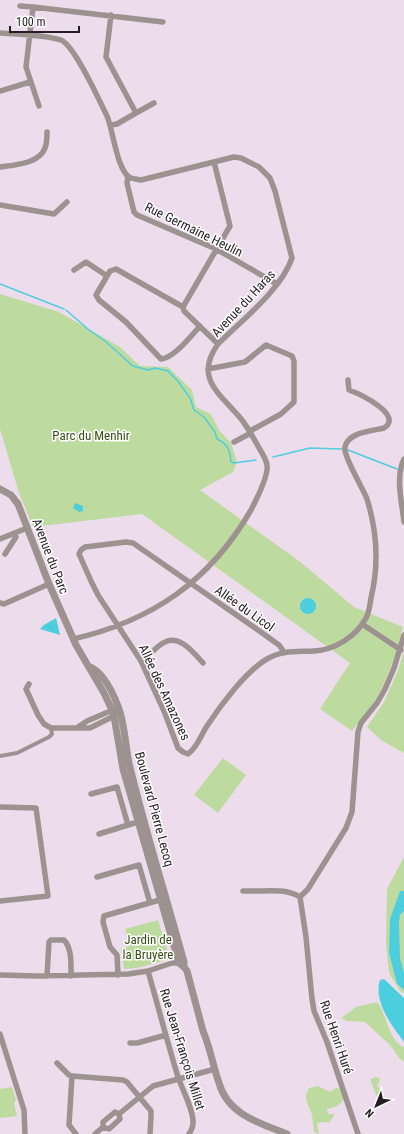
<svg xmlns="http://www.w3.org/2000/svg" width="404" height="1134" font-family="'Roboto Condensed',sans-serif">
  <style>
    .green { fill: #bedb9f }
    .water { fill: #4dcedf }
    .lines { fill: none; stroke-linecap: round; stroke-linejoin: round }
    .stream { stroke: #4dcedf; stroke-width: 1.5 }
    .pedestrian { stroke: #9d9290; stroke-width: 4 }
    .minor { stroke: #9d9290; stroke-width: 5.5 }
    .tertiary { stroke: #9d9290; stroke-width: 7 }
    .labels { text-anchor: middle; stroke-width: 3; stroke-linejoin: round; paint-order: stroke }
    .street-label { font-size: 13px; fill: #241e24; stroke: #fff }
    .park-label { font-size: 13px; fill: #374e16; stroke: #fff }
  </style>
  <rect width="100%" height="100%" fill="#eddcec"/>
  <!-- green -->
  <path class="green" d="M0 294 59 312 120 347 140 366 168 367 192 390 196 407 211 414 219 430 231 443 237 462 233 472 200 490 299 561 354 607 403 627C397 652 386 685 371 707 365 715 358 723 352 731L320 709 350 663 142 514 33 527 19 493 0 429Z
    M404 651V753L381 740 367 727 384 702 397 673Z
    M223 758 246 775 218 813 194 795Z
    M404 857V891L400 892 389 953 397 984 404 990V993L400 991 389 973 386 943 387 889Z
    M404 911V973C399 964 396 926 400 916 401 914 402 913 404 911Z
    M158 920 170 959 137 968 124 969 121 948 130 946 125 929Z
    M377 1002C387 1014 389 1042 404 1047V1062L400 1059 390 1045 365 1022 347 1021 341 1018 356 1007Z
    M375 1077 380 1078 379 1083 377 1086C383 1091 384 1095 384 1103L381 1106C376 1097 374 1088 370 1079Z
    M318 1086 330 1092 336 1088 341 1089 344 1099C341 1105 334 1108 327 1109L328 1114H334L333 1117 329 1123 323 1122 317 1123 319 1134 314 1132C313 1126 313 1121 312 1115 309 1103 302 1101 309 1088Z
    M12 1087 16 1100 14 1103 17 1116 0 1118V1089Z"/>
  <!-- water -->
  <path class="water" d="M75 503 83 506V511L79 512 73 508Z
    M300 606a8 8 0 1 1 16 0a8 8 0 1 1-16 0Z
    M56 618 60 635 40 629 44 625Z
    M400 891H404V911L400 915 399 923 400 958 404 973V990L397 984 389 953 390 919Z
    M384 979 404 998V1042C392 1026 373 1001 380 980Z"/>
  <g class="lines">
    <!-- stream -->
    <path class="stream" d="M0 284 64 309
      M66 310 89 330 105 341 133 366 148 370 155 368 168 371 177 380 190 398 194 410 204 417 215 432 217 439C228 444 230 450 231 462L234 463 256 460
      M348 450 397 469
      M273 457 310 448 342 449"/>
    <!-- pedestrian -->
    <path class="pedestrian" d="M0 756 17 753 49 737 52 734 51 728"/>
    <!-- minor -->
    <path class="minor" d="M20 6 33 7
      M111 15 106 57 136 113 117 124 111 125
      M0 33C16 34 47 35 61 40 75 46 99 100 107 116 113 130 117 169 129 177 132 179 137 179 141 180L234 157 241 158 259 167 270 178 275 191 292 258C281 290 242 320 218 344 193 379 221 394 242 420 248 428 253 437 258 446 261 452 266 458 267 465 269 476 256 500 251 510 210 581 152 621 73 639
      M0 91 30 82
      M39 106 26 67 33 7 163 22
      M136 113 154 103
      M214 162 230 226 183 307 184 311 218 344
      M0 167C14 165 39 164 45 148 47 143 47 137 47 132
      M128 176 127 183 134 212 137 215 216 249 277 284
      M0 205 54 214 67 202
      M74 270 86 262 107 276
      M183 307 116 269 110 271 96 295 99 300 126 322 161 359C174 358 191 336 200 326
      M208 369 245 362 266 345 292 356 294 361V402L281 414 250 431
      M234 442 251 433
      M404 459C395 478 402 502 404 522
      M0 539 27 528
      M5 554 16 537 14 533
      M0 603 4 604 49 584
      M362 624 401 650
      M284 652 279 645 258 630 133 543 126 542 85 547 81 550 79 554 91 581 98 595 141 661 164 711 178 748 183 752 188 754C197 748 201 735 207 726 220 706 246 671 267 659 282 650 297 652 314 651 334 650 356 637 366 618 369 613 370 605 371 598 379 565 377 531 367 499 363 488 343 456 345 447 348 432 372 431 384 428 404 415 360 394 349 390L348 380
      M141 661C149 656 155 648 163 643 179 633 194 653 203 663
      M29 684 26 689 38 715 44 724 51 728H90L116 715
      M78 727 87 721 115 709
      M91 794 117 787 128 825
      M0 807 36 808 48 896 0 901
      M99 834 141 821
      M97 877 139 865 150 903
      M243 891C262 892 284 887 300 897
      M300 897 308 889 346 828 352 812 358 732 361 723 377 703 385 689 394 668 404 635
      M300 897 306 937 312 999 314 1011 327 1042 358 1134
      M148 971C158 1006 167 1041 178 1077 182 1089 194 1111 193 1123 193 1127 191 1131 189 1134
      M0 975 36 976 128 974 148 971 172 963H179
      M118 975 117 955 110 947 103 922 104 916 163 899
      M47 976 49 942 51 940H64C72 948 71 964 71 976
      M0 1034 24 1110 25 1134
      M130 1043H137L166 1035
      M57 1063 69 1075 72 1076
      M103 1127 109 1129 120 1119 119 1114
      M76 1134 69 1125 72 1076 123 1080 127 1082 151 1111V1116L150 1134
      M95 1134 103 1127V1122L115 1112 119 1114 153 1086 215 1069"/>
    <!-- tertiary -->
    <path class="tertiary" d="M0 489 11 495 18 504 49 584 76 645 104 693 112 710 115 722 123 769 179 963 184 967
      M88 666C103 671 113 693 118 706 125 724 125 744 129 763 145 830 166 896 184 962V967L187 971 203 1031C210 1047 213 1066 219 1083 228 1115 260 1123 287 1134"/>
  </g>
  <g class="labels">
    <!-- street labels -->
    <g class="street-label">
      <text transform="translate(194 229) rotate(26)" y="5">Rue Germaine Heulin</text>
      <text transform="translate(243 303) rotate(-47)" y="5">Avenue du Haras</text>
      <text transform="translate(51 556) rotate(69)" y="5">Avenue du Parc</text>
      <text transform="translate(245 608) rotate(35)" y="5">Allée du Licol</text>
      <text transform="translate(165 692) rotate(65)" y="5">Allée des Amazones</text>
      <text transform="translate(155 809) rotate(75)" y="5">Boulevard Pierre Lecoq</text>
      <text transform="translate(337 1037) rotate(71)" y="5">Rue Henri Huré</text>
      <text transform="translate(183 1049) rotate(73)" y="5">Rue Jean-François Millet</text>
    </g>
    <!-- park labels -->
    <g class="park-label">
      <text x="91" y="440">Parc du Menhir</text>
      <text x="148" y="944">Jardin de<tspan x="148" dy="15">la Bruyère</tspan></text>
    </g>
  </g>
  <!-- north arrow -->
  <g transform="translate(376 1106) rotate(223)" stroke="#ffffff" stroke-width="3" paint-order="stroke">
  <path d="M0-3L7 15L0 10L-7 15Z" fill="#241e24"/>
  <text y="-6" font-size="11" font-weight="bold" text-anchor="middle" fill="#241e24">N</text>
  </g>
  <!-- scale -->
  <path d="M10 26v6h69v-6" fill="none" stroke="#241e24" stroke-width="2"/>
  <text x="16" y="26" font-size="12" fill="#241e24" stroke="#ffffff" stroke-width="3" paint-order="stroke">100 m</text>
</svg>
